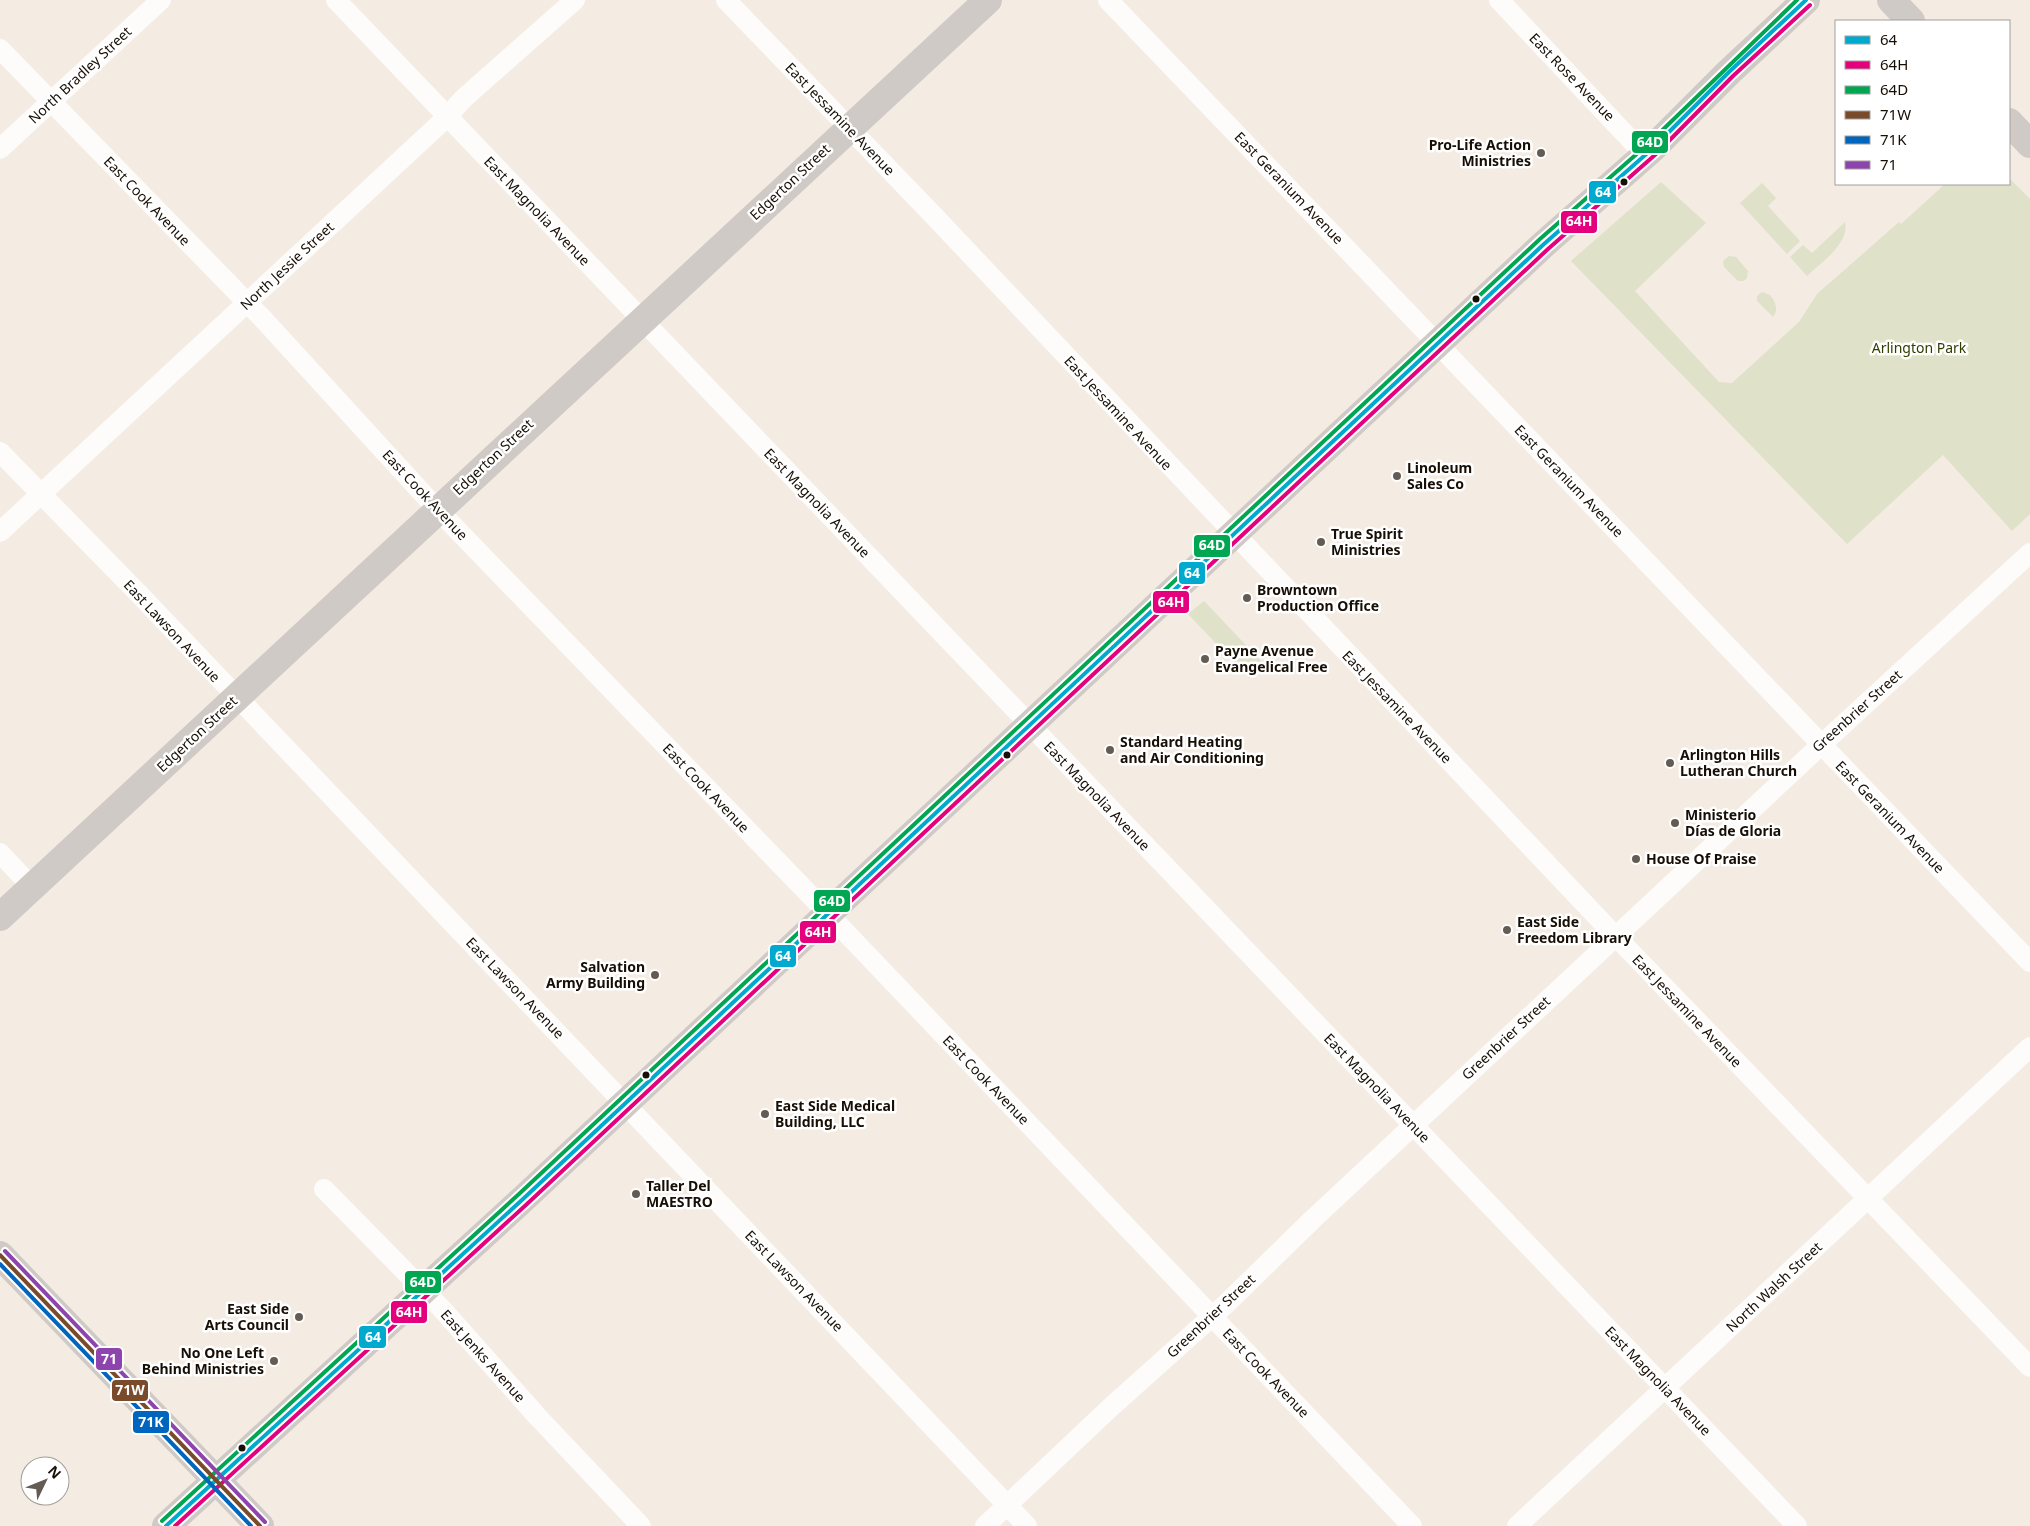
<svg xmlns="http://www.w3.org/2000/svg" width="2030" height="1526" font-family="'Noto Sans',sans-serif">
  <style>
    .green { fill: #dfe1c9 }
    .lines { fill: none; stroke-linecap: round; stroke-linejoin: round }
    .street { stroke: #fdfcfb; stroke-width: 20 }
    .secondary { stroke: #d0cac7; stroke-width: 28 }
    .bus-1-casing { stroke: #fff; stroke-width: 8 }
    .bus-2-casing { stroke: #fff; stroke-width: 8 }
    .bus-3-casing { stroke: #fff; stroke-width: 8 }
    .bus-4-casing { stroke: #fff; stroke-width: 8 }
    .bus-5-casing { stroke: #fff; stroke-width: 8 }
    .bus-6-casing { stroke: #fff; stroke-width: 8 }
    .bus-1 { stroke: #00a9ce; stroke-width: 4 }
    .bus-2 { stroke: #e5007d; stroke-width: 4 }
    .bus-3 { stroke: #00a651; stroke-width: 4 }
    .bus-4 { stroke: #7a4b2a; stroke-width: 4 }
    .bus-5 { stroke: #0065bd; stroke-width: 4 }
    .bus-6 { stroke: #8e44ad; stroke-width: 4 }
    .poi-dot { fill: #645b53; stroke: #fff; stroke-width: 2 }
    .bus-dot { fill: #170e05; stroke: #fff; stroke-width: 2 }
    .labels { text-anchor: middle; stroke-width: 5; stroke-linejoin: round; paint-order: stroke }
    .street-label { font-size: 14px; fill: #170e05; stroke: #fff }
    .poi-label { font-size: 14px; font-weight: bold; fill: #170e05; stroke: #fff; text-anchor: start }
    .park-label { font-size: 14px; fill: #313e00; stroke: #fff }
    .line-badge { stroke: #fff; stroke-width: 2 }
    .badge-label { font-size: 14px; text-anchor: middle; font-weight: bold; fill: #fff }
  </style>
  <rect width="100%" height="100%" fill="#f4ebe3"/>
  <!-- green -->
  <path class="green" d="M2009 178 2030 199V514L2012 531 1943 455 1847 544 1571 261 1661 182 1706 223 1635 291 1719 382 1732 383 1799 322 1817 294 1899 222 1901 224 1945 184H2009Z
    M1762 183 1776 198 1768 206 1800 241 1787 254 1740 203Z
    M1845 222C1850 244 1820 263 1807 276L1790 257 1803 245 1812 253Z
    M1729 256 1736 257 1748 271 1747 278 1744 281H1738L1724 267 1723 261Z
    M1762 292 1770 295C1775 301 1779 310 1773 317L1757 301V296Z
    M1204 601 1263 663 1249 678 1188 614Z"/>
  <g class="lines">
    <!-- street -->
    <path class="street" d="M336 0 1797 1526
      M726 0 935 217 1601 921 2030 1367
      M1108 0 2030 962
      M1499 0 1645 155
      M0 49 264 320 437 509 812 897 1412 1526
      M0 149 161 0
      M0 452 138 593 1027 1526
      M0 532 447 117 464 98 575 0
      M0 853 32 887
      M324 1189 441 1308 537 1416 641 1526
      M985 1526 1111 1407 1226 1304 1313 1219 1821 745 2030 553
      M1517 1526 2030 1047"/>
    <!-- secondary -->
    <path class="secondary" d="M1891 0 1911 21
      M2009 122 2030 144
      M0 917 988 0
      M0 1255 260 1526
      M166 1526 523 1199 1544 244 1652 149 1729 72 1806 0"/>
    <defs>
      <path id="bus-1" d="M166 1526 523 1199 1544 244 1652 149 1729 72 1806 0"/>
      <path id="bus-2" d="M175 1526 527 1204 1548 249 1656 154 1733 76 1810 5"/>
      <path id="bus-3" d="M162 1521 519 1194 1540 239 1648 144 1797 0"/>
      <path id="bus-4" d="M0 1255 260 1526"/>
      <path id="bus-5" d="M0 1264 251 1526"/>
      <path id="bus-6" d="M5 1251 265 1522"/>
    </defs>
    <!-- bus-1 casing -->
    <use href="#bus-1" class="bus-1-casing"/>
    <!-- bus-2 casing -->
    <use href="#bus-2" class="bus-2-casing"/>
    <!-- bus-3 casing -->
    <use href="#bus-3" class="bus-3-casing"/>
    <!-- bus-4 casing -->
    <use href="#bus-4" class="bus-4-casing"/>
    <!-- bus-5 casing -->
    <use href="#bus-5" class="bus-5-casing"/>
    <!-- bus-6 casing -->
    <use href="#bus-6" class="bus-6-casing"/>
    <!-- bus-1 -->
    <use href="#bus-1" class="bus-1"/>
    <!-- bus-2 -->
    <use href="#bus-2" class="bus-2"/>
    <!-- bus-3 -->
    <use href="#bus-3" class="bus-3"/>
    <!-- bus-4 -->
    <use href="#bus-4" class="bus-4"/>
    <!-- bus-5 -->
    <use href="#bus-5" class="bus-5"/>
    <!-- bus-6 -->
    <use href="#bus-6" class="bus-6"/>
  </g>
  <!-- markers -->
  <g class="poi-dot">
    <circle cx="1541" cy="153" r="5"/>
    <circle cx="1397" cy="476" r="5"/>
    <circle cx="1321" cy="542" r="5"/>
    <circle cx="1247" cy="598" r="5"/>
    <circle cx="1205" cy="659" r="5"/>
    <circle cx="1110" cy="750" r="5"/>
    <circle cx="1670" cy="763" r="5"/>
    <circle cx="1675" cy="823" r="5"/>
    <circle cx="1636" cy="859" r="5"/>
    <circle cx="1507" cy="930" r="5"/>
    <circle cx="655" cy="975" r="5"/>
    <circle cx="765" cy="1114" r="5"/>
    <circle cx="636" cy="1194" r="5"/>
    <circle cx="299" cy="1317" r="5"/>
    <circle cx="274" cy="1361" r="5"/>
  </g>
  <g class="bus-dot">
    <circle cx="1624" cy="182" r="4.5"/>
    <circle cx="1476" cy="299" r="4.5"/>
    <circle cx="1007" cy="755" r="4.5"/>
    <circle cx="646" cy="1075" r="4.5"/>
    <circle cx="242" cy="1448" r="4.5"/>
  </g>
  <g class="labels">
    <!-- street labels -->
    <g class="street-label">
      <text transform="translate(80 75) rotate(-43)" y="5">North Bradley Street</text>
      <text transform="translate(1572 77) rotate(46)" y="5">East Rose Avenue</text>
      <text transform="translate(840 119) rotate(46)" y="5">East Jessamine Avenue</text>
      <text transform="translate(790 182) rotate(-43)" y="5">Edgerton Street</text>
      <text transform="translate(1289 188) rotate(46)" y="5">East Geranium Avenue</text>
      <text transform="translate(147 201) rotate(46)" y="5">East Cook Avenue</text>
      <text transform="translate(537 211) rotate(46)" y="5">East Magnolia Avenue</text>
      <text transform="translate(287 266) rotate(-43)" y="5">North Jessie Street</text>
      <text transform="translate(1118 413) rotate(47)" y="5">East Jessamine Avenue</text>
      <text transform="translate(493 457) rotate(-43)" y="5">Edgerton Street</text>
      <text transform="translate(1569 481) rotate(46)" y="5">East Geranium Avenue</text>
      <text transform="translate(425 495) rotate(47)" y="5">East Cook Avenue</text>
      <text transform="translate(817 503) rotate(46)" y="5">East Magnolia Avenue</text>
      <text transform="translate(172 631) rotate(47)" y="5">East Lawson Avenue</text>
      <text transform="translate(1397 707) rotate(46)" y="5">East Jessamine Avenue</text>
      <text transform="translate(1857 711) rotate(-42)" y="5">Greenbrier Street</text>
      <text transform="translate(197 734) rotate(-43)" y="5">Edgerton Street</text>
      <text transform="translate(706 788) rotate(46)" y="5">East Cook Avenue</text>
      <text transform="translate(1097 796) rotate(46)" y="5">East Magnolia Avenue</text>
      <text transform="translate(1890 817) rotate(46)" y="5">East Geranium Avenue</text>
      <text transform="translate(515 988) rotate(46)" y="5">East Lawson Avenue</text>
      <text transform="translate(1687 1011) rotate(46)" y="5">East Jessamine Avenue</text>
      <text transform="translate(1506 1038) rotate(-43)" y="5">Greenbrier Street</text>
      <text transform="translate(986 1080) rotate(46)" y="5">East Cook Avenue</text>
      <text transform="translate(1377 1088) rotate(46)" y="5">East Magnolia Avenue</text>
      <text transform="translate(794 1281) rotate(46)" y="5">East Lawson Avenue</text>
      <text transform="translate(1774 1287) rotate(-43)" y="5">North Walsh Street</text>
      <text transform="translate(1211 1316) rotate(-43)" y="5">Greenbrier Street</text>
      <text transform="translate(483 1356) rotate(48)" y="5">East Jenks Avenue</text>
      <text transform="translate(1266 1373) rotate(46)" y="5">East Cook Avenue</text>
      <text transform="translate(1658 1381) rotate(46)" y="5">East Magnolia Avenue</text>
    </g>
    <!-- poi labels -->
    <g class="poi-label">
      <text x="1531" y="150" text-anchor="end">Pro-Life Action<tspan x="1531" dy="16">Ministries</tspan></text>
      <text x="1407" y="473">Linoleum<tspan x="1407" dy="16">Sales Co</tspan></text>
      <text x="1331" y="539">True Spirit<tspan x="1331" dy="16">Ministries</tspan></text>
      <text x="1257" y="595">Browntown<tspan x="1257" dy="16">Production Office</tspan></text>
      <text x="1215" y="656">Payne Avenue<tspan x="1215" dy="16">Evangelical Free</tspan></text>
      <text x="1120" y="747">Standard Heating<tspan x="1120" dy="16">and Air Conditioning</tspan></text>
      <text x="1680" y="760">Arlington Hills<tspan x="1680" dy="16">Lutheran Church</tspan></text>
      <text x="1685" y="820">Ministerio<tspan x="1685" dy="16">Días de Gloria</tspan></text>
      <text x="1646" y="864">House Of Praise</text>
      <text x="1517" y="927">East Side<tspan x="1517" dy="16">Freedom Library</tspan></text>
      <text x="645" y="972" text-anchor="end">Salvation<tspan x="645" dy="16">Army Building</tspan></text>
      <text x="775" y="1111">East Side Medical<tspan x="775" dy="16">Building, LLC</tspan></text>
      <text x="646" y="1191">Taller Del<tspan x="646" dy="16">MAESTRO</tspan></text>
      <text x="289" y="1314" text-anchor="end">East Side<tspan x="289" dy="16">Arts Council</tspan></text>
      <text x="264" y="1358" text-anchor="end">No One Left<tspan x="264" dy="16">Behind Ministries</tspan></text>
    </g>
    <!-- park labels -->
    <g class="park-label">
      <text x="1919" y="353">Arlington Park</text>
    </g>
  </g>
  <g class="line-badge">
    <rect x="1631" y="130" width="38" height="24" rx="5" fill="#00a651"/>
    <rect x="1588" y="180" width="29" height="24" rx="5" fill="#00a9ce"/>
    <rect x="1560" y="210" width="38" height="24" rx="5" fill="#e5007d"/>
    <rect x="1193" y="534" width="38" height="24" rx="5" fill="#00a651"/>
    <rect x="1178" y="561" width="28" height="24" rx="5" fill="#00a9ce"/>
    <rect x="1152" y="590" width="38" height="24" rx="5" fill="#e5007d"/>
    <rect x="813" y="889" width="38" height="24" rx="5" fill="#00a651"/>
    <rect x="799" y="920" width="38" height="24" rx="5" fill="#e5007d"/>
    <rect x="769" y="944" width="28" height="24" rx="5" fill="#00a9ce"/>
    <rect x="404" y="1270" width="38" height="24" rx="5" fill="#00a651"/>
    <rect x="390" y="1300" width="38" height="24" rx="5" fill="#e5007d"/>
    <rect x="358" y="1325" width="29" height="24" rx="5" fill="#00a9ce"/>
    <rect x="95" y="1347" width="28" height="24" rx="5" fill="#8e44ad"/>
    <rect x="111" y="1379" width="38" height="23" rx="5" fill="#7a4b2a"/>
    <rect x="132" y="1410" width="38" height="24" rx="5" fill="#0065bd"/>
  </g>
  <g class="badge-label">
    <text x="1650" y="147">64D</text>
    <text x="1603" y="197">64</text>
    <text x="1579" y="226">64H</text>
    <text x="1212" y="550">64D</text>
    <text x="1192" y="578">64</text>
    <text x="1171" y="607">64H</text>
    <text x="832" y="906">64D</text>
    <text x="818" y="937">64H</text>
    <text x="783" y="961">64</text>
    <text x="423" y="1287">64D</text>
    <text x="409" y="1317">64H</text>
    <text x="373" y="1342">64</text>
    <text x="109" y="1364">71</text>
    <text x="130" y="1395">71W</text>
    <text x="151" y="1427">71K</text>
  </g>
  <!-- legend -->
  <rect x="1835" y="20" width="175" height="165" fill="#ffffff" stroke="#a29f9b"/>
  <rect x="1845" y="36" width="25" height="8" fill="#00a9ce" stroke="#a29f9b"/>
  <text x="1880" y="45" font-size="15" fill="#170e05">64</text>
  <rect x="1845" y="61" width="25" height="8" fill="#e5007d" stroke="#a29f9b"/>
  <text x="1880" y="70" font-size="15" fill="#170e05">64H</text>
  <rect x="1845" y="86" width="25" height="8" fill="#00a651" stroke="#a29f9b"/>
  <text x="1880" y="95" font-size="15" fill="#170e05">64D</text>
  <rect x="1845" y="111" width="25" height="8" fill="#7a4b2a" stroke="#a29f9b"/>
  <text x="1880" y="120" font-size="15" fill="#170e05">71W</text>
  <rect x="1845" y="136" width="25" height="8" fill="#0065bd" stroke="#a29f9b"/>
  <text x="1880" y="145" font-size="15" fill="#170e05">71K</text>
  <rect x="1845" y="161" width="25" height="8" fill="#8e44ad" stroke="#a29f9b"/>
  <text x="1880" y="170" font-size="15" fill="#170e05">71</text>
  <!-- north arrow -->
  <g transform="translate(45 1481) rotate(47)"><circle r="24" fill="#ffffff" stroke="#a29f9b"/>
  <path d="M0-4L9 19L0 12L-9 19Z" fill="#645b53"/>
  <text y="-8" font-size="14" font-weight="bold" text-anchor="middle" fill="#170e05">N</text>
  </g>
</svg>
